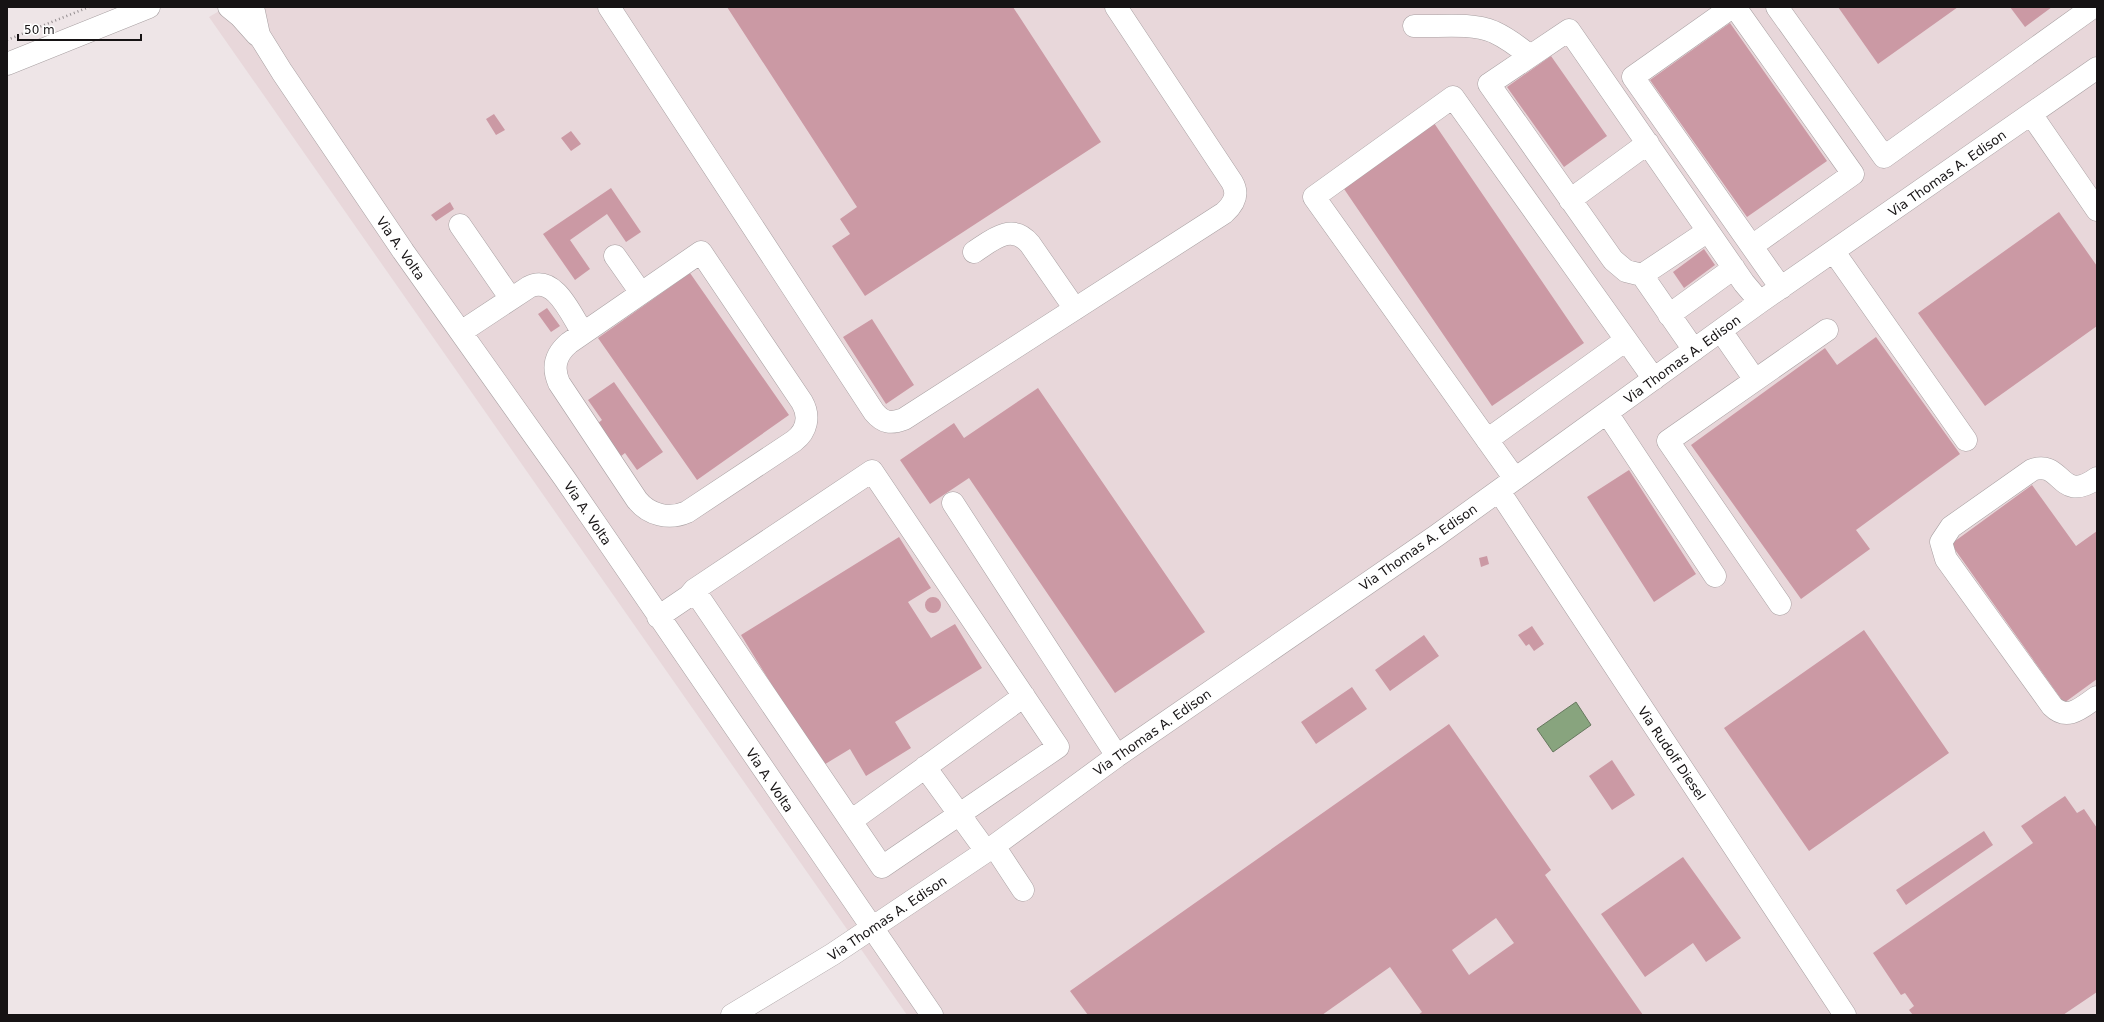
<svg xmlns="http://www.w3.org/2000/svg" width="2104" height="1022" font-family="'DejaVu Sans',sans-serif">
  <style>
    .built { fill: #e8d7da }
    .water { fill: #88a47e; stroke: #66785e }
    .building { fill: #cb99a4; fill-rule: evenodd }
    .lines { fill: none; stroke-linecap: round; stroke-linejoin: round }
    .minor-casing { stroke: #a8a0a2; stroke-width: 23 }
    .path { stroke: #948e90; stroke-width: 2.5; stroke-dasharray: 1 3; stroke-linecap: butt }
    .minor { stroke: #fff; stroke-width: 22 }
    .labels { text-anchor: middle; stroke-width: 4; stroke-linejoin: round; paint-order: stroke }
    .street-label { font-size: 13px; fill: #161314; stroke: #fff }
  </style>
  <rect width="100%" height="100%" fill="#eee5e7"/>
  <!-- built -->
  <path class="built" d="M226 7H2097V1015H907L209 17Z"/>
  <!-- water -->
  <path class="water" d="M1576 702 1591 725 1553 752 1537 729Z"/>
  <!-- building -->
  <path class="building" d="M727 7H1013L1101 142 865 296 832 246 850 234 840 219 857 207Z
    M1838 7H1958L1878 64Z
    M2010 7H2052L2025 27Z
    M1730 23 1827 161 1747 217 1650 80Z
    M1551 56 1607 136 1564 167 1507 87Z
    M494 114 505 130 496 135 486 119Z
    M1434 123 1584 343 1492 406 1342 186Z
    M571 131 581 144 571 151 561 138Z
    M611 188 641 232 626 242 607 214 570 240 590 269 575 280 543 234Z
    M450 202 454 209 436 221 431 215Z
    M2059 212 2097 266V326L1985 406 1918 313Z
    M1704 249 1715 265 1684 288 1673 272Z
    M690 273 789 415 697 480 598 338Z
    M547 308 560 326 551 332 538 314Z
    M872 319 914 385 886 404 843 337Z
    M1876 337 1960 454 1856 530 1870 549 1801 599 1691 445 1825 348 1837 365Z
    M614 382 663 452 637 470 625 453 616 460 593 427 602 420 588 400Z
    M1038 388 1205 632 1115 693 969 478 930 504 900 460 954 423 964 438Z
    M1629 470 1696 574 1654 602 1587 497Z
    M2032 485 2076 546 2097 531V679L2064 703 1951 544Z
    M899 537 931 588 908 602 931 638 955 624 982 668 895 722 911 748 866 776 850 749 822 766 741 635Z
    M1487 556 1489 564 1481 567 1479 558Z
    M925 605a8 8 0 1 1 16 0a8 8 0 1 1-16 0Z
    M1532 626 1544 644 1534 651 1529 644 1526 646 1518 635Z
    M1864 630 1949 753 1809 851 1724 728Z
    M1424 635 1439 656 1390 691 1375 670Z
    M1352 687 1367 709 1316 744 1301 722Z
    M1449 724 1551 870 1545 875 1643 1015H1418L1422 1012 1390 967 1322 1015H1088L1070 991ZM1496 918 1514 943 1469 975 1452 950Z
    M1612 760 1635 795 1612 810 1589 776Z
    M2065 796 2077 813 2084 809 2097 828V992L2063 1015H1913L1909 1010 1914 1006 1905 993 1901 995 1873 953 2033 843 2021 826Z
    M1984 831 1993 845 1906 905 1896 890Z
    M1683 857 1741 938 1706 962 1693 943 1645 977 1601 914Z"/>
  <g class="lines">
    <defs>
      <path id="minor" d="M229 7 240 16 257 35
        M253 7 259 35 282 72 403 251 565 479 932 1015
        M609 7 874 412C883 423 891 424 904 419L1224 213C1234 204 1239 194 1232 182L1116 7
        M1732 7 1633 77 1781 288
        M1735 7 1853 174 1752 246
        M1777 7 1884 157 2093 7
        M1414 26C1439 27 1470 22 1494 32 1507 38 1519 47 1530 56
        M7 64 149 7
        M2031 114 2097 210
        M1570 200 1648 143
        M460 225 511 299
        M701 252 802 402C810 416 807 431 794 441L687 512C669 520 649 515 637 500L559 383C552 367 556 354 569 343Z
        M974 252C992 240 1012 222 1030 244L1075 309
        M1834 252 1966 440
        M615 256 641 293
        M1642 275 1708 231
        M1669 315 1734 268
        M1721 331 1755 380
        M461 332 529 287C555 274 571 315 583 333
        M1694 350 1642 275 1626 271 1613 260 1489 84 1569 30 1744 283 1760 302
        M1607 413 1715 576
        M1487 440 1626 340
        M2097 478C2059 505 2063 459 2032 470L1951 527 1941 542 1946 559 2052 706C2068 722 2082 707 2097 697
        M1515 479 1314 197 1453 97 1654 379
        M1499 491 1845 1015
        M953 503 1117 756
        M1780 604 1668 441 1827 330
        M658 617 689 596 694 590 872 471 1058 747 882 867 694 590
        M925 767 986 851
        M851 821 1024 696
        M994 846 1023 890
        M732 1015 833 954 994 846 1117 756 1436 536 1760 302 2097 68"/>
    </defs>
    <!-- minor casing -->
    <use href="#minor" class="minor-casing"/>
    <!-- path -->
    <path class="path" d="M7 40 89 7"/>
    <!-- minor -->
    <use href="#minor" class="minor"/>
  </g>
  <g class="labels">
    <!-- street labels -->
    <g class="street-label">
      <text transform="translate(1947 173) rotate(-35)" y="5">Via Thomas A. Edison</text>
      <text transform="translate(401 248) rotate(55)" y="5">Via A. Volta</text>
      <text transform="translate(1682 359) rotate(-36)" y="5">Via Thomas A. Edison</text>
      <text transform="translate(588 513) rotate(56)" y="5">Via A. Volta</text>
      <text transform="translate(1418 547) rotate(-35)" y="5">Via Thomas A. Edison</text>
      <text transform="translate(1152 732) rotate(-35)" y="5">Via Thomas A. Edison</text>
      <text transform="translate(1672 753) rotate(56)" y="5">Via Rudolf Diesel</text>
      <text transform="translate(770 780) rotate(56)" y="5">Via A. Volta</text>
      <text transform="translate(887 918) rotate(-34)" y="5">Via Thomas A. Edison</text>
    </g>
  </g>
  <!-- border -->
  <rect width="2104" height="1022" fill="none" stroke="#161314" stroke-width="16"/>
  <!-- scale -->
  <path d="M18 34v6h123v-6" fill="none" stroke="#161314" stroke-width="2"/>
  <text x="24" y="34" font-size="12" fill="#161314" stroke="#ffffff" stroke-width="3" paint-order="stroke">50 m</text>
</svg>
